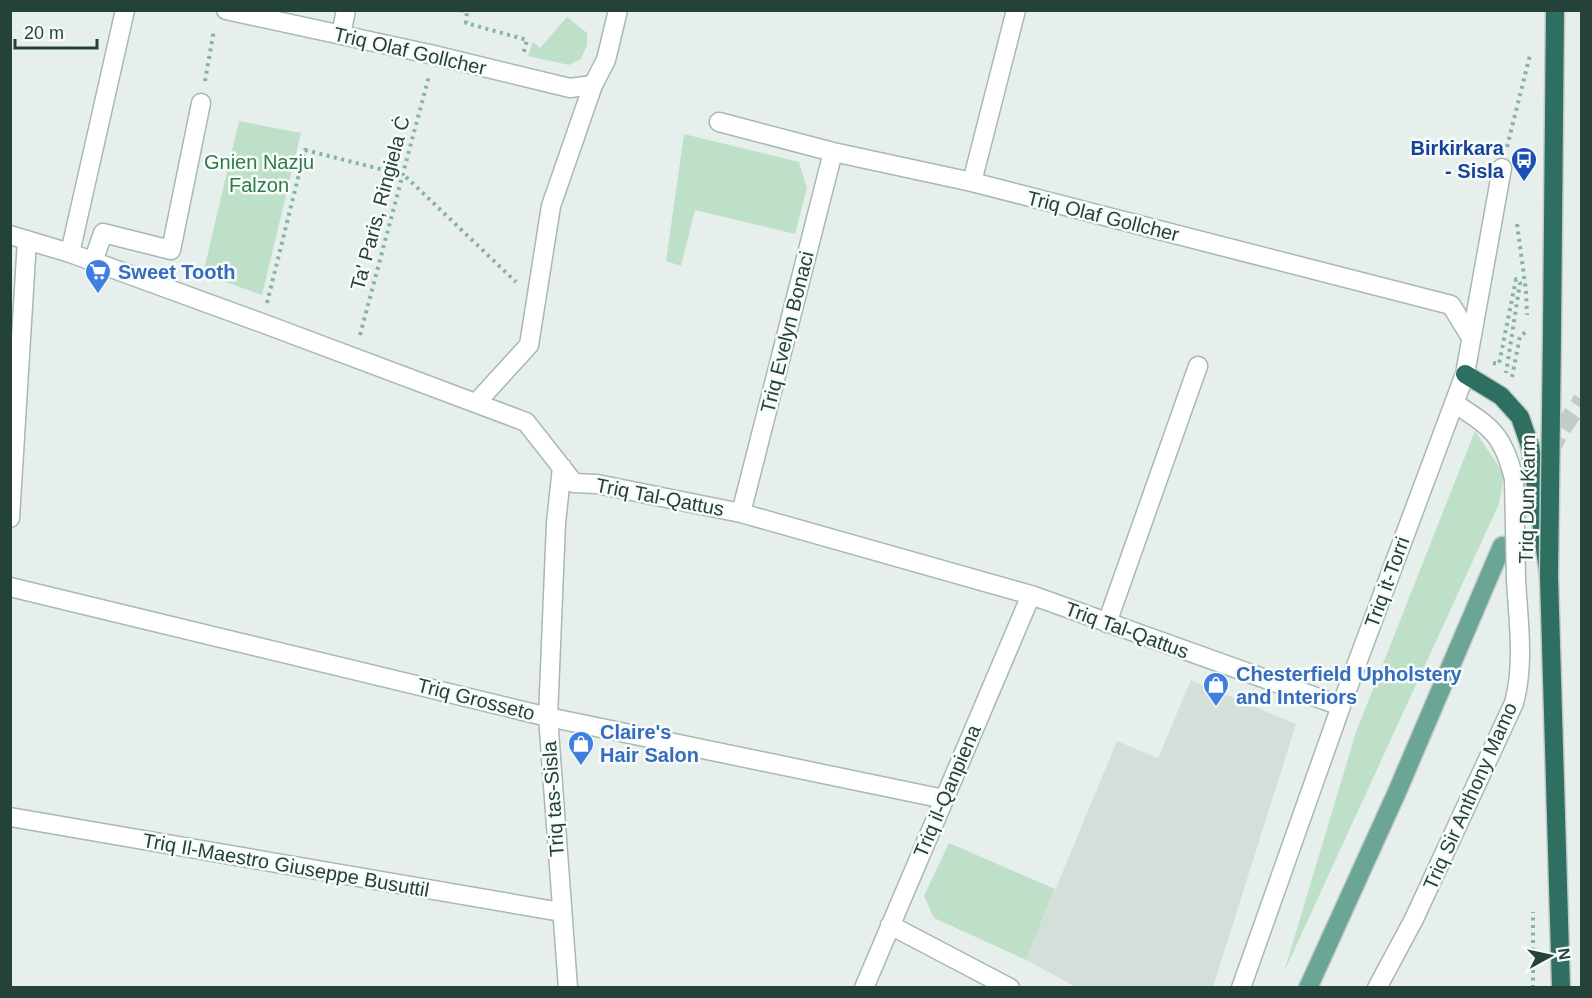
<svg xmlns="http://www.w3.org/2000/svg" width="1592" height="998" font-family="Helvetica,sans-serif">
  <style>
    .built { fill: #d4dfda }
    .green { fill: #bfe0c8 }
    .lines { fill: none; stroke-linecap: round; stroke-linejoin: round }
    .major-tunnel { stroke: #bfccc8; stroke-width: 18; stroke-dasharray: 18 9; stroke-linecap: butt }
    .minor-casing { stroke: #a8b8b2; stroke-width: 21 }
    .major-casing { stroke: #c2cac8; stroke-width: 21 }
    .highway-casing { stroke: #c2cac8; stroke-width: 21 }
    .path { stroke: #86b3a5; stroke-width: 4; stroke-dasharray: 3 4.5; stroke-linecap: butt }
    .minor { stroke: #fff; stroke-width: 18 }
    .major { stroke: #6aa596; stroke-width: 18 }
    .highway { stroke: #2f6f62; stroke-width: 18 }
    .minor-bridge-casing { stroke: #a8b8b2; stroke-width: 21; stroke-linecap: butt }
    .highway-bridge-casing { stroke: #c2cac8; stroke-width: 21; stroke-linecap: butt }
    .minor-bridge { stroke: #fff; stroke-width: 18 }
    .highway-bridge { stroke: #2f6f62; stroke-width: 18 }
    .labels { text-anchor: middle; stroke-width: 5; stroke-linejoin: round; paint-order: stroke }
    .street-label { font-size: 20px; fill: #24423a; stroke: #f7fbf9 }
    .transit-label { font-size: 20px; font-weight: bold; fill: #164399; stroke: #f7fbf9; text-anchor: end }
    .park-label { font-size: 20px; fill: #2d7a4b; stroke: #f7fbf9 }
    .shop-label { font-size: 20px; font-weight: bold; fill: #366cbe; stroke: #f7fbf9; text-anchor: start }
  </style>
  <rect width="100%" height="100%" fill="#e6efeb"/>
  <!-- built -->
  <path class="built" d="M1191 680 1296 724 1213 987H1076L1026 960 1117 741 1158 758Z"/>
  <!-- green -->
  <path class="green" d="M567 17 587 33V45L581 59 569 65 528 56 533 42 540 48Z
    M239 121 301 133 262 295 203 274Z
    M684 134 799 162 807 188 795 234 695 210 681 266 666 261Z
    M1475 431 1504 474 1499 504 1284 972 1356 732Z
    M949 843 1055 889 1026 960 934 918 924 896Z"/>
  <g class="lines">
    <!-- major-tunnel -->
    <path class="major-tunnel" d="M1513 524 1561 430 1582 400"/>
    <defs>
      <path id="minor" d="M226 10 434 55 570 88 593 85
        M341 35 346 10
        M719 122 833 152 972 182 1451 305 1470 336
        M972 182 1016 10
        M10 235 70 253 262 323 526 422 574 483 597 484 741 513 1031 595 1341 706
        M70 253 125 10
        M93 262 103 233 171 250 201 103
        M477 402 529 345 551 206 593 85 606 60 618 10
        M1454 403C1491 427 1503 434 1514 479
        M562 467 556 523 548 717 568 988
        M741 513 833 152
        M10 518 27 240
        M10 587 548 717 944 799
        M1107 623 1198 366
        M10 817 561 912
        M890 925 1010 988
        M864 988 1031 595
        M1241 988 1341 706 1465 374 1502 168
        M1377 988 1414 919 1514 703C1525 662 1518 620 1516 579"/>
      <path id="major" d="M1308 988 1397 792 1502 546"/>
      <path id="highway" d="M1552 331 1555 10
        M1465 374 1501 396 1520 417 1530 446 1549 576 1561 988"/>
    </defs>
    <!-- minor casing -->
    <use href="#minor" class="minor-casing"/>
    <!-- major casing -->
    <use href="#major" class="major-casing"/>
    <!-- highway casing -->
    <use href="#highway" class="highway-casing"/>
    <!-- path -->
    <path class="path" d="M461 10 467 12 466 23 527 40 523 55
      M205 81 214 30
      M1507 147 1530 55
      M1517 224 1526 291 1527 315
      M267 303 305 150 404 175 516 282
      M360 335 429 76
      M1493 363 1499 364 1516 279 1520 283 1506 373
      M1512 377 1520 336 1526 332
      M1533 988V912"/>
    <!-- minor -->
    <use href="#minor" class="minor"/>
    <!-- major -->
    <use href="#major" class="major"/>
    <!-- highway -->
    <use href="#highway" class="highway"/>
    <defs>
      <path id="minor-bridge" d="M1514 479 1516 579"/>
      <path id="highway-bridge" d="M1549 576 1552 331"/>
    </defs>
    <!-- minor-bridge casing -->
    <use href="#minor-bridge" class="minor-bridge-casing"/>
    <!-- highway-bridge casing -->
    <use href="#highway-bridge" class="highway-bridge-casing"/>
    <!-- minor-bridge -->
    <use href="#minor-bridge" class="minor-bridge"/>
    <!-- highway-bridge -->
    <use href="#highway-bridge" class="highway-bridge"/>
  </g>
  <!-- icons -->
  <defs>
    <symbol id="bus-pin" viewBox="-11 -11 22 30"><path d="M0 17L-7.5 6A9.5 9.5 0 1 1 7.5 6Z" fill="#1a4fb4" stroke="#f7fbf9"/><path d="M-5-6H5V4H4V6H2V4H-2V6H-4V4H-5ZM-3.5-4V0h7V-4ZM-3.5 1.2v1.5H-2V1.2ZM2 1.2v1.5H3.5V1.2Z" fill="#fff"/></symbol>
    <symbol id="supermarket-pin" viewBox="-11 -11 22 30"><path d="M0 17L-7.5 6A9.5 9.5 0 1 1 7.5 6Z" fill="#3f7fe0" stroke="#f7fbf9"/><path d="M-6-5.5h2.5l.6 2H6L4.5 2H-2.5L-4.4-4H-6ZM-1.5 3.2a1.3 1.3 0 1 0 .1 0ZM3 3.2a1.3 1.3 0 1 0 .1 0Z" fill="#fff"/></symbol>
    <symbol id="shop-pin" viewBox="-11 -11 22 30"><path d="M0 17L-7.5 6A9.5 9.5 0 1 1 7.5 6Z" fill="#3f7fe0" stroke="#f7fbf9"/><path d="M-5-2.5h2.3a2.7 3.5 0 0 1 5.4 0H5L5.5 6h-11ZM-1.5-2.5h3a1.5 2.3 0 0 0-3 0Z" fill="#fff"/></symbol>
  </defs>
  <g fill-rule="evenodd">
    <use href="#bus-pin" x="1509" y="145" width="30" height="40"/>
    <use href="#supermarket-pin" x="83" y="257" width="30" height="40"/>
    <use href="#shop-pin" x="1201" y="670" width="30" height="40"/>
    <use href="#shop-pin" x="566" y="729" width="30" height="40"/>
  </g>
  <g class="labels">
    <!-- street labels -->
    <g class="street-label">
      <text transform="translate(410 51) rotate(13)" y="7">Triq Olaf Gollcher</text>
      <text transform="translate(380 203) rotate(-75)" y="7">Ta' Paris, Ringiela Ċ</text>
      <text transform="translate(1103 216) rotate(14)" y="7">Triq Olaf Gollcher</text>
      <text transform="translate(787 332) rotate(-76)" y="7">Triq Evelyn Bonaci</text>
      <text transform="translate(660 497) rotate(11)" y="7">Triq Tal-Qattus</text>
      <text transform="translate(1527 499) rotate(-89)" y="7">Triq Dun Karm</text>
      <text transform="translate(1387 582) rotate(-70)" y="7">Triq it-Torri</text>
      <text transform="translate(1127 630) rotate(20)" y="7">Triq Tal-Qattus</text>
      <text transform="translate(476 699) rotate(14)" y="7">Triq Grosseto</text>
      <text transform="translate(947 791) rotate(-67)" y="7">Triq il-Qanpiena</text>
      <text transform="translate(1470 796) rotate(-66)" y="7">Triq Sir Anthony Mamo</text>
      <text transform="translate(553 799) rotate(-94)" y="7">Triq tas-Sisla</text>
      <text transform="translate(286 865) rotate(10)" y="7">Triq Il-Maestro Giuseppe Busuttil</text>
    </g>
    <!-- transit labels -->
    <g class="transit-label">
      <text x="1504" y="155">Birkirkara<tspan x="1504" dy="23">- Sisla</tspan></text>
    </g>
    <!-- park labels -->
    <g class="park-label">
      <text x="259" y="169">Gnien Nazju<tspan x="259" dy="23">Falzon</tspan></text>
    </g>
    <!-- shop labels -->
    <g class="shop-label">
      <text x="118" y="279">Sweet Tooth</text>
      <text x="1236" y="681">Chesterfield Upholstery<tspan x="1236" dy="23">and Interiors</tspan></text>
      <text x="600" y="739">Claire's<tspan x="600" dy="23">Hair Salon</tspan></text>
    </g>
  </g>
  <!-- border -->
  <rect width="1592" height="998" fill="none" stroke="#24423a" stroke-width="24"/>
  <!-- north arrow -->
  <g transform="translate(1550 956) rotate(82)" stroke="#f7fbf9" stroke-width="4.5" paint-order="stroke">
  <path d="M0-4.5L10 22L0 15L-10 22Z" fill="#24423a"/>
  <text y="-9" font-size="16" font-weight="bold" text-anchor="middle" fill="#24423a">N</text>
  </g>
  <!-- scale -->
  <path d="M15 39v9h82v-9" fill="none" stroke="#24423a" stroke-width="3"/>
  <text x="24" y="39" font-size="18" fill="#24423a" stroke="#f7fbf9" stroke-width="4.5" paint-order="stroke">20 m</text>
</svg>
